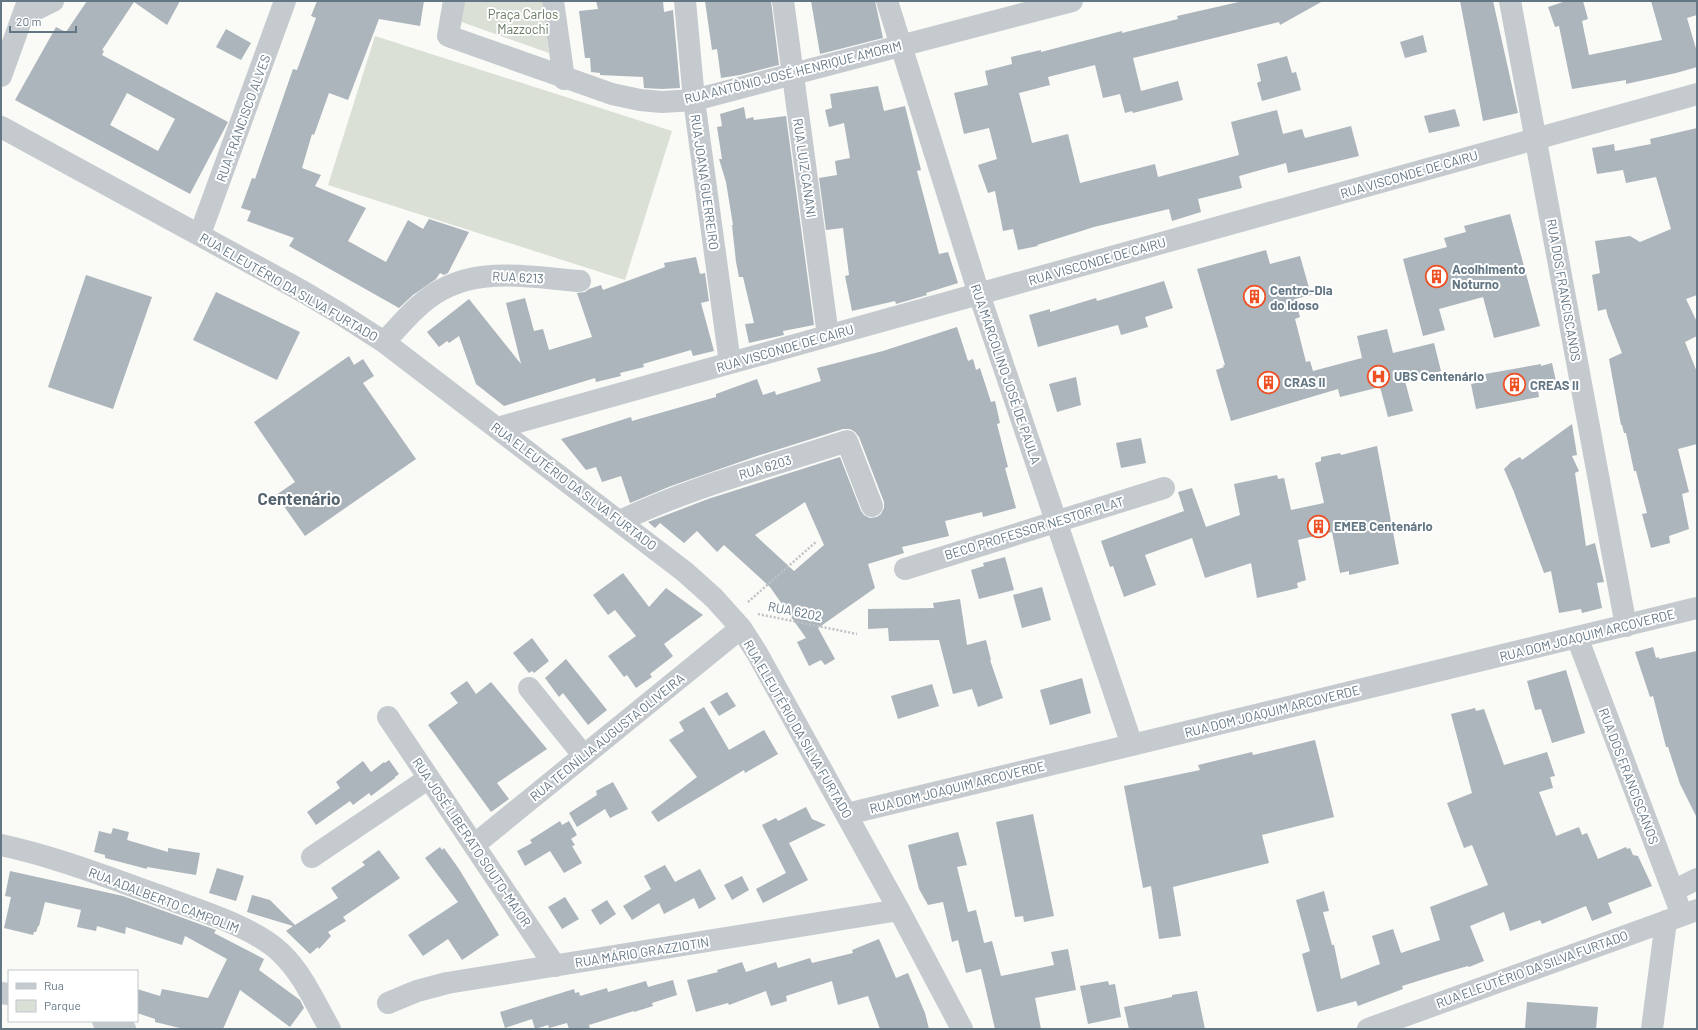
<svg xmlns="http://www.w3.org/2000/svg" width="1698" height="1030" font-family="Barlow,sans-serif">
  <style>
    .green { fill: #dae0d6 }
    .building { fill: #abb5bb; fill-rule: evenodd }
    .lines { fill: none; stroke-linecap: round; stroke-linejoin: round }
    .path { stroke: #bfc2c5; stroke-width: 2.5; stroke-dasharray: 2 2; stroke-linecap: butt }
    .minor { stroke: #c5cace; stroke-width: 22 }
    .labels { text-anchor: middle; stroke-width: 4; stroke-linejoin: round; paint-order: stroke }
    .park-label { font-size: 13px; fill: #677b62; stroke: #fff }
    .street-label { font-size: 13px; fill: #637684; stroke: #fff }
    .poi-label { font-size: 13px; font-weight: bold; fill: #637684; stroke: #fff; text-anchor: start }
    .district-label { font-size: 17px; font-weight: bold; fill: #55646f; stroke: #fff }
  </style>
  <rect width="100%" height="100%" fill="#fafaf7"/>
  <!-- green -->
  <path class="green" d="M463 1H542L549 53 459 21Z
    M375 36 672 131 625 280 328 185Z"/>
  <!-- building -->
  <path class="building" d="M87 1H180L167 25 134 2 102 50 104 51 102 55 228 122 190 194 15 100 56 27 66 32ZM127 93 175 119 158 151 110 125Z
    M317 1H424L420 26 379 19 348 100 329 93 314 135 312 134 302 168 321 175 315 186 366 208 348 241 386 262 408 220 423 229 429 219 469 232 448 273 444 275 440 273 436 279 413 295 399 308 289 246 294 238 247 221 251 211 241 208 252 178 255 179 293 69 297 70 316 18 311 16Z
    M596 1H663L664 12 673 10 680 88 662 89 644 88 643 77 600 75V73L591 72 590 58H585L579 11 598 9Z
    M705 1H771L779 65 740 75 721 78 717 49 712 50Z
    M811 1H875L883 38 820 54Z
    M1243 1H1323L1280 25 1279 22 1133 58 1141 91 1178 81 1183 100 1133 113 1132 111 1125 113 1120 94 1103 98 1095 65 1048 77 1050 85 1019 93 1032 143 1068 134 1080 183 1155 164 1158 177 1239 155 1231 122 1277 110 1283 134 1302 129 1305 138 1351 126 1359 156 1288 173 1286 163 1239 176 1242 188 1198 199 1201 212 1172 221 1169 209 1094 227 1037 245 1038 246 1018 250 1013 229 1003 231 995 191 988 193 978 165 997 159 989 128 964 134 954 93 988 85 985 71 1012 64 1011 57 1041 50V52L1122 31V33L1178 19 1177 16Z
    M1460 1H1493L1518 113 1483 121Z
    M1566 1H1583L1588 19 1582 21 1589 55 1662 40 1651 1H1697V15L1687 18 1697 52V67L1676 73 1626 84V80L1572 89 1559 26 1555 27 1548 7Z
    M226 29 251 43 241 60 216 47Z
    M1423 35 1427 52 1405 58 1400 42Z
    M1287 56 1292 73 1296 72 1301 90 1262 101 1257 83 1261 81 1257 64Z
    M878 86 884 111 905 106 921 170 917 171 939 254 948 252 958 283 926 293 927 295 896 304 895 301 852 311 845 276 849 275 843 228 826 230 819 178 837 175 835 161 850 158 844 123 829 127 825 110 832 108 830 94Z
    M744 107 746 119 753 117 754 120 786 116 814 325 783 331 784 335 749 343 745 324 754 323 743 277H739L736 262 732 225H733L726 182 719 159H722L717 127 722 126 720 114Z
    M1455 109 1460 126 1429 133 1424 116Z
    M1697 128V295L1686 299 1697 322V336L1685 342 1697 372V444L1678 449 1689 492 1682 494 1689 529 1669 536 1670 543 1651 548 1642 514 1647 513 1636 471H1634L1626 433H1624L1622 425H1621L1609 359 1622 353 1608 317 1606 309 1598 311 1592 275 1600 273 1595 241 1630 236 1640 242 1671 229 1656 177 1626 183 1623 170 1597 174 1592 148 1614 144 1615 151 1651 144 1650 139Z
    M1510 214 1540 326 1494 338 1483 297 1439 309 1445 330 1423 336 1403 259 1447 247 1444 238 1466 232 1464 226Z
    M1266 250 1270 264 1300 256 1311 295 1295 299 1300 317 1295 319 1306 362 1310 361 1313 371 1362 358 1357 336 1387 329 1393 353 1434 343 1441 371 1405 381 1413 411 1388 417 1380 387 1340 397 1338 389 1231 421 1216 370 1224 367 1223 365H1225L1197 269Z
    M696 257 700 274 705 273 709 301 701 303 714 351 693 356 691 350 643 364 644 367 620 373 621 376 596 382 595 378 504 406 476 384 459 336 449 343 447 341 439 347 427 332 469 299 521 364 506 303 525 298 534 331 543 329 549 350 592 337 577 293 585 292 589 289 601 285 603 290 665 267 664 263Z
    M86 275 152 297 113 409 48 387Z
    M1164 281 1173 308 1145 317 1148 327 1121 335 1118 325 1038 347 1029 315 1050 309V312L1096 298 1097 301Z
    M216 292 300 332 277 380 193 340Z
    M957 327 968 361 973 359 976 370 980 368 991 402 995 401 1000 423 997 424 1008 467 1005 468 1016 508 983 517 982 512 945 521 949 536 902 547 904 553 868 564 875 588 818 628 835 659 825 665 821 660 809 666 797 642 806 638 770 587 724 545 717 552 697 531 684 543 660 523 655 528 648 522 708 499 840 457 861 511 864 515 870 518 877 517 881 514 884 508V502L859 437 855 432 850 429H843L757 456 671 486 630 503 621 476 602 482 596 467 586 470 561 439 631 417 632 421 716 397V394L757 379 763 395 775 391 776 395 821 381 817 368 883 351ZM805 502 824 545 794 571 755 535Z
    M349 356 354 365 363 359 374 376 363 383 416 459 305 536 276 495 295 482 254 422Z
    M1552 363 1557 386 1538 390 1539 397 1476 409 1471 384 1487 381 1485 374 1541 364V366Z
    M1076 377 1081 405 1057 412 1049 384Z
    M1572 424 1577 455 1572 456 1579 471 1575 473 1586 546 1595 543 1604 582 1597 583 1602 608 1582 613 1581 609 1559 613 1551 571 1544 573 1514 492 1504 469 1511 462 1520 457 1522 460Z
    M1141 438 1146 463 1121 468 1116 443Z
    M1377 446 1399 564 1349 575V571L1340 573 1332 532 1298 540 1306 580 1297 583 1298 588 1257 598 1251 563 1205 578 1192 538 1145 555 1156 585 1124 597 1113 566 1110 567 1101 541 1184 511 1178 492 1192 488 1206 527 1240 515 1234 484 1277 475 1278 479 1284 478 1291 510 1324 503 1315 463 1321 461V457L1340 453 1341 455Z
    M1005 557 1014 590 979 599 971 570 984 566 983 563Z
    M623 573 649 607 666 588 703 615 664 644 673 656 650 674 652 677 636 688 627 675 624 677 608 656 636 636 615 610 608 615 593 595Z
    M1042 587 1051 620 1022 628 1013 595Z
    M960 599 967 645 986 640 991 660H990L1003 698 978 707 972 689 953 694 939 640 889 641 888 628 868 629V609L934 608 933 603Z
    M532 638 549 661 534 673 532 671 529 673 513 653Z
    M1653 647 1656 658 1659 657V659L1697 651V818L1680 784 1668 747H1666L1653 696 1650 697 1635 652Z
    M566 659 607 710 588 725 563 693 559 697 545 678Z
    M1566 670 1585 733 1552 743 1541 709 1535 710 1527 681Z
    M1082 678 1091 713 1050 725 1040 690Z
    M467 681 476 694 491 682 547 749 497 783 509 799 491 812 428 725 458 703 450 693Z
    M932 684 939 706 898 719 891 696Z
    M727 692 736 706 719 716 710 702Z
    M704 707 729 750 764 730 778 754 745 773 744 770 658 822 651 812 697 777 669 740 684 731 679 722Z
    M1475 708 1476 711 1484 709 1504 765 1547 752 1555 776 1550 777 1553 788 1539 792 1556 836 1579 827 1582 835 1587 833 1598 859 1626 847 1627 849 1630 848 1633 855 1638 856 1652 886 1608 903 1612 913 1592 921 1586 906 1542 924 1540 920 1510 931 1504 912 1470 926 1484 961 1469 967 1468 966 1447 972 1402 986 1403 989 1358 1006 1356 1001 1317 1012 1302 954 1310 951 1296 900 1324 891 1329 911 1323 912 1332 945H1334L1341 979 1380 964 1372 936 1393 929 1401 953 1440 940 1430 907 1488 885 1472 845 1464 848 1447 803 1472 793 1451 714Z
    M1315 740 1334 817 1262 835 1269 863 1173 887 1181 936 1159 939 1151 886 1143 888 1124 786 1200 770 1198 765 1252 752 1253 755Z
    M389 760 399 774 395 777V778L371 796 369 793 353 805 350 801 316 825 307 812 340 788 336 782 363 761 371 772 384 762 385 763Z
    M613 782 628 809 610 818 605 809 577 827 569 813 597 795 596 791Z
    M806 807 812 819 826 825 789 843 808 880 763 903 756 889 786 873 762 825 776 818 778 821Z
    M1033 814 1054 916 1024 922 1023 916 1015 917 996 822Z
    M560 821 562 825 569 821 577 835 571 839 575 845 572 846 582 863 564 873 550 851 525 866 517 851 532 843 530 840Z
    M113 828 129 832 127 840 168 852V848L200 853 196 875 147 867V869L105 858V855L94 852 99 831 111 834Z
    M958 832 967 865 957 867 968 912 976 910 984 943 992 941 1001 976 1054 965 1051 952 1068 949 1076 990 1035 998 1041 1029H995L981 969 966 973 958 940 952 942 943 902 928 905 919 889 908 845Z
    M440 847 442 850 444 848 459 869 499 935 462 960 448 939 423 956 408 935 458 902 425 858Z
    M379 850 400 878 343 917 346 921 328 932 331 936 319 949 318 947 310 954 286 931 293 926 247 912 252 895 270 900 295 925 338 898 331 888 365 865 362 862Z
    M665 865 675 882 700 869 716 899 699 909 694 898 664 914 659 903 632 920 623 906 651 889 644 876Z
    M217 868 244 876 236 901 209 893Z
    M10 871 123 896 216 930 214 933 264 959 259 970 300 1000 304 1008 290 1027 240 990 223 1029H184L155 1022V1019L137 1013V989L160 996 162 989 208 998 227 959 185 936 182 945 126 927 125 934 97 926 96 931 77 927 81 910 45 902 39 926H38L36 932H34L33 935 4 928 11 897 5 896Z
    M742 876 749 890 732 900 724 885Z
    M565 897 579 919 562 929 548 907Z
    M607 900 616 914 600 925 591 910Z
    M879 939 896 978 908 973 925 1013 929 1029H880L868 996 838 1005 832 981 786 996 787 1001 771 1006 766 991 729 1005 728 1003 696 1012 687 980 718 972 717 970 742 962 746 972 776 962 778 968 810 958 812 963 853 953 852 950Z
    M673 980 677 995 652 1003 653 1006 634 1012V1011L589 1025 590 1029H569L567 1023 549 1028 548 1025 535 1029 532 1019 505 1028 500 1012 574 989 575 993 579 992 580 996 607 988 608 992 646 981 648 987Z
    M1108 981 1109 985 1115 984 1121 1017 1088 1024 1080 986Z
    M1197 991 1205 1029H1129L1124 1007 1172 997V995Z
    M1527 1002 1598 1007 1596 1029H1525Z"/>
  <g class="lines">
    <!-- path -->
    <path class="path" d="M748 602 817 541
      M758 614 857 634"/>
    <!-- minor -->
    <path class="minor" d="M454 1 448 36 612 94 640 100 662 102 694 100 1072 1
      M553 1 564 79
      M685 1 694 100 730 363
      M783 1 828 336
      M887 1 979 294 1132 745
      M1510 1 1626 626
      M23 16 53 1
      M1 76 28 1
      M1 127 302 291 339 313 384 342 685 572 714 598 741 628 757 653 899 910 962 1029
      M200 234 285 1
      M384 342C396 330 407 316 420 305 466 263 524 277 580 281
      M497 428 1697 94
      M620 521C693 486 771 466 847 441L872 506
      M905 569 1164 488
      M1577 637 1682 915
      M529 688 584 756
      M388 717 555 966
      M847 814 1697 608
      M1 845C57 857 112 879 166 898 201 911 254 927 281 953 303 974 315 1003 330 1029
      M474 845 741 628
      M312 857 429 778
      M1673 891 1697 879
      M1 993 9 994
      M388 1003 417 991 447 983 899 910
      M103 1021 125 1029
      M1368 1029 1697 910
      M1652 1029 1666 921"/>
  </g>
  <!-- icons -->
  <defs>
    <symbol id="building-ring" viewBox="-11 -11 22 22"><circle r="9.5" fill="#fff" stroke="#ee5024" stroke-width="1.5"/><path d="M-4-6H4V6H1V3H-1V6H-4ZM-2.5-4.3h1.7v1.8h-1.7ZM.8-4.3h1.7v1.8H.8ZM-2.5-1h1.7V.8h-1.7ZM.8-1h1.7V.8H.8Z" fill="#ee5024"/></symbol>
    <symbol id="hospital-ring" viewBox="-11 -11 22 22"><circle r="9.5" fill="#fff" stroke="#ee5024" stroke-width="1.5"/><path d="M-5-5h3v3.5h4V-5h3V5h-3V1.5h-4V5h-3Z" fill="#ee5024"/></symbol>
  </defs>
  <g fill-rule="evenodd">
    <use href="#building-ring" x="1424" y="264" width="25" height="25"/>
    <use href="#building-ring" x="1242" y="284" width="25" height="25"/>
    <use href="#hospital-ring" x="1366" y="364" width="25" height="25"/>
    <use href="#building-ring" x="1256" y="370" width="25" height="25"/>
    <use href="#building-ring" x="1502" y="372" width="25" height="25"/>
    <use href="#building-ring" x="1306" y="514" width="25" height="25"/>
  </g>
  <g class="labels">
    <!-- park labels -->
    <g class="park-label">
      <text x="523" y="19">Praça Carlos<tspan x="523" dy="15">Mazzochi</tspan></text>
    </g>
    <!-- street labels -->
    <g class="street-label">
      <text transform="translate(793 72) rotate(-14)" y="5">RUA ANTÔNIO JOSÉ HENRIQUE AMORIM</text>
      <text transform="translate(243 118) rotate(-70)" y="5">RUA FRANCISCO ALVES</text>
      <text transform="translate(805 168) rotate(82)" y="5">RUA LUIZ CANANI</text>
      <text transform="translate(1409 174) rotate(-16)" y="5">RUA VISCONDE DE CAIRU</text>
      <text transform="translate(705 182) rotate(82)" y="5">RUA JOANA GUERREIRO</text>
      <text transform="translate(1097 261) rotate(-16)" y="5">RUA VISCONDE DE CAIRU</text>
      <text transform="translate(518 277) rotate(3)" y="5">RUA 6213</text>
      <text transform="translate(289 287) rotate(30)" y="5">RUA ELEUTÉRIO DA SILVA FURTADO</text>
      <text transform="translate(1564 290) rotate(80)" y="5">RUA DOS FRANCISCANOS</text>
      <text transform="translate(785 348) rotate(-16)" y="5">RUA VISCONDE DE CAIRU</text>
      <text transform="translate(1006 374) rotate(71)" y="5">RUA MARCOLINO JOSÉ DE PAULA</text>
      <text transform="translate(765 467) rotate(-17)" y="5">RUA 6203</text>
      <text transform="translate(574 486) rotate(37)" y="5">RUA ELEUTÉRIO DA SILVA FURTADO</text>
      <text transform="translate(1034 528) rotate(-17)" y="5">BECO PROFESSOR NESTOR PLAT</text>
      <text transform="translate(795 611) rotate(11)" y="5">RUA 6202</text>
      <text transform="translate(1587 635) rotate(-14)" y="5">RUA DOM JOAQUIM ARCOVERDE</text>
      <text transform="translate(1272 711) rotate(-14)" y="5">RUA DOM JOAQUIM ARCOVERDE</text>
      <text transform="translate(798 729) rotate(60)" y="5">RUA ELEUTÉRIO DA SILVA FURTADO</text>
      <text transform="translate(607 737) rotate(-39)" y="5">RUA TEONÍLIA AUGUSTA OLIVEIRA</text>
      <text transform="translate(1629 776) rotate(69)" y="5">RUA DOS FRANCISCANOS</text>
      <text transform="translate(957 787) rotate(-14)" y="5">RUA DOM JOAQUIM ARCOVERDE</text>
      <text transform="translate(472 842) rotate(56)" y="5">RUA JOSÉ LIBERATO SOUTO-MAIOR</text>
      <text transform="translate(164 900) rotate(21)" y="5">RUA ADALBERTO CAMPOLIM</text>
      <text transform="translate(642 952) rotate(-9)" y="5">RUA MÁRIO GRAZZIOTIN</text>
      <text transform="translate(1532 969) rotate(-20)" y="5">RUA ELEUTÉRIO DA SILVA FURTADO</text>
    </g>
    <!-- poi labels -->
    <g class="poi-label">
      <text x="1452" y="274">Acolhimento<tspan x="1452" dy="15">Noturno</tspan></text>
      <text x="1270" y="295">Centro-Dia<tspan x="1270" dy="15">do Idoso</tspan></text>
      <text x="1394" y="381">UBS Centenário</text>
      <text x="1284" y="387">CRAS II</text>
      <text x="1530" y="390">CREAS II</text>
      <text x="1334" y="531">EMEB Centenário</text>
    </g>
    <!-- district labels -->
    <g class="district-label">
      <text x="299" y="505">Centenário</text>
    </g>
  </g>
  <!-- border -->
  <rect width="1698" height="1030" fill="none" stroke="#637684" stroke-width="4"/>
  <!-- legend -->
  <rect x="8" y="970" width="130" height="52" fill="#ffffff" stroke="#c1c8ce"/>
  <rect x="16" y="983" width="20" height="6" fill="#c5cace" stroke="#c1c8ce"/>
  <text x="44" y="990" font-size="12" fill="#637684">Rua</text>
  <rect x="16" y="1000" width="20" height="12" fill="#dae0d6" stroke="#c1c8ce"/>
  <text x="44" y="1010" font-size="12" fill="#637684">Parque</text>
  <!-- scale -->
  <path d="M10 26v6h66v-6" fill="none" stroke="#637684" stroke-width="2"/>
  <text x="16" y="26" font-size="12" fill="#637684" stroke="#ffffff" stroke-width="3" paint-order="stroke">20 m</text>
</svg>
